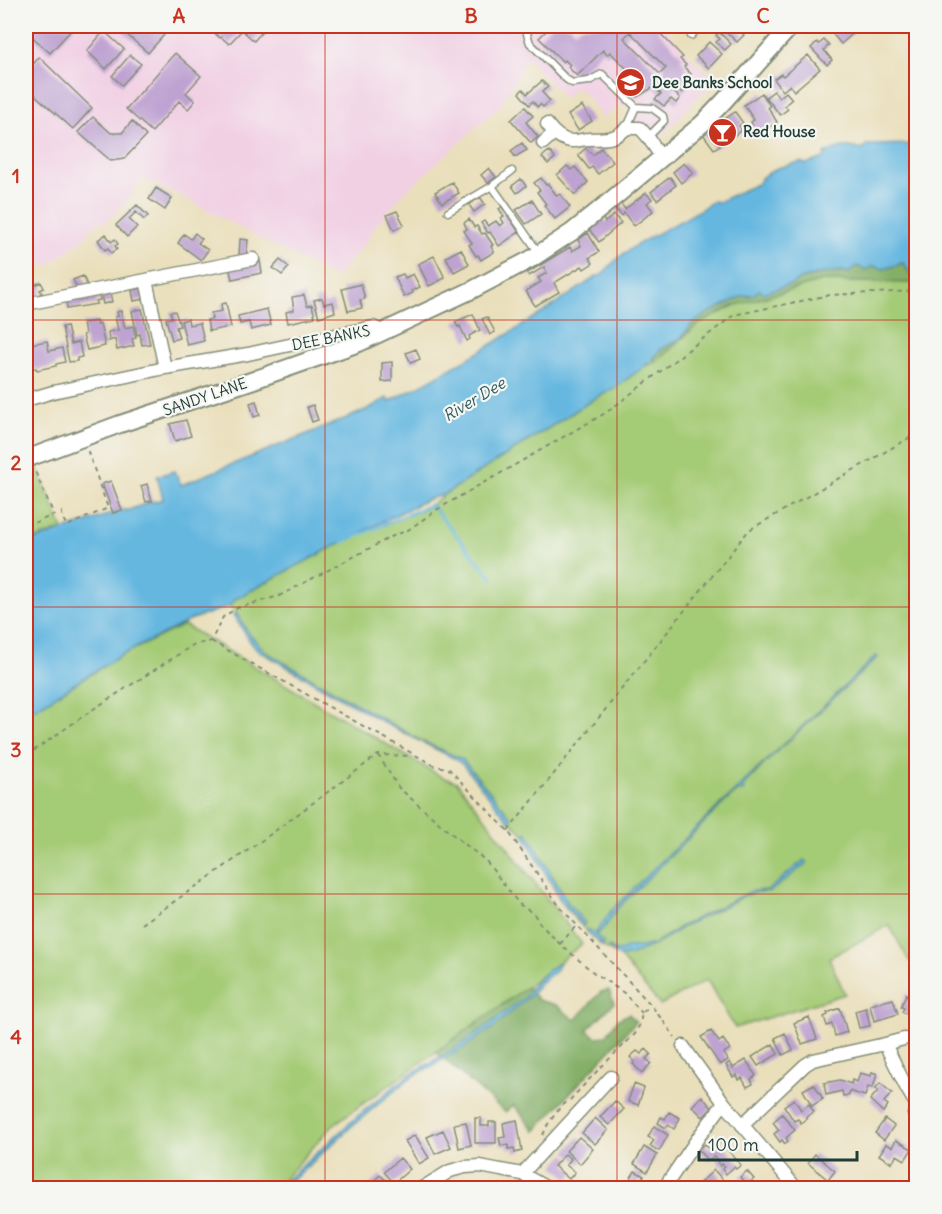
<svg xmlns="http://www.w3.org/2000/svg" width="942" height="1214" font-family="Delius,sans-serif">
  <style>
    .built { fill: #f1d0e4 }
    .green { fill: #a4cb75; stroke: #628454; stroke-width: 1.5 }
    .forest { fill: #83af66; stroke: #51764d; stroke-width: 1.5 }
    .water { fill: #65b7e0; stroke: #427a8a; stroke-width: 1.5 }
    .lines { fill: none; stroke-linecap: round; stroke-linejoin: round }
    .stream { stroke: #65b7e0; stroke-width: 3 }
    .building { fill: #bea2d1; fill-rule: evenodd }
    .lane-casing { stroke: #848e78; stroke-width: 9 }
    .street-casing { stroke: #848e78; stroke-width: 15 }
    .secondary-casing { stroke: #848e78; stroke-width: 20 }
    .path { stroke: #848e78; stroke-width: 2; stroke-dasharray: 4.5 4.5; stroke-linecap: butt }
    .lane { stroke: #fff; stroke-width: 6 }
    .street { stroke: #fff; stroke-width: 12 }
    .secondary { stroke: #fff; stroke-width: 16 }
    .grid { fill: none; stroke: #c8321e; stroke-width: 1.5; stroke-opacity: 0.55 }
    .labels { text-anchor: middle; stroke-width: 4.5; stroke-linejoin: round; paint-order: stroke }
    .poi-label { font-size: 15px; font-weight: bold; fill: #1f3d34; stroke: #f6f6f2; text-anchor: start }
    .street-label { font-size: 15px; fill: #1f3d34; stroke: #f6f6f2 }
    .water-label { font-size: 16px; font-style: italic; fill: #305c5f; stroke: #f6f6f2 }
    .neatline { fill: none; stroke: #c8321e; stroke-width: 2 }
    .grid-label { font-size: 20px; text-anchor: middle; font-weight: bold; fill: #c8321e }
  </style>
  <rect width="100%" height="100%" fill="#f6f6f2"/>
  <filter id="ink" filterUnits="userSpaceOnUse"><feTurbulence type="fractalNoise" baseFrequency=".0167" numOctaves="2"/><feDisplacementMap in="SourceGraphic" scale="12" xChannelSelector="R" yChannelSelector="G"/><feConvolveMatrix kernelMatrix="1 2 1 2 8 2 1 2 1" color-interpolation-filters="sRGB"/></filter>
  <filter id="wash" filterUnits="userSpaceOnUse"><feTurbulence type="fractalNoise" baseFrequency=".008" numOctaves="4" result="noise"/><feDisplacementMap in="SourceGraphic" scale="24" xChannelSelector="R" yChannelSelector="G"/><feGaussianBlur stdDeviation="1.35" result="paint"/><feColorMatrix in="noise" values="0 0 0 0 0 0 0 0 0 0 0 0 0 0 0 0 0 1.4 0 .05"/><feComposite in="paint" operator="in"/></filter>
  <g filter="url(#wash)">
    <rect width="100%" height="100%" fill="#eadfbb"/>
    <!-- built -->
    <path class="built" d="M26 26H663L693 60 715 79 657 141 629 113V100L602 118 585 94 576 87 565 98 527 58 499 107 405 192 371 231 368 240 335 278 173 192 142 178 125 204 104 224 101 221 87 231 89 235 46 267 26 248Z"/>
    <!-- green -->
    <path class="green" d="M822 281 916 283V956L909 961 889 925 829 958 845 994 735 1028 707 980 660 1005 620 957 599 944 574 918 561 901 524 834 509 821 494 797 462 759 419 740 265 652 249 634 236 613 230 606 234 599 342 542 431 505 445 494 597 397 613 389 645 366 656 362 697 325 733 306Z
      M35 463 63 529 26 543V467Z
      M184 625 442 777 457 782 582 944 527 987 333 1125 276 1188H26V714L120 656Z"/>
    <!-- forest -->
    <path class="forest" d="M903 263 912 276H916V283L822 281 733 306 697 325 656 362 653 359 660 350 681 338 692 324 707 314 741 297 750 296 759 289 793 284 800 279 825 273 850 271 857 266 866 270 873 266 884 269Z
      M527 987 538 1000 556 1005 575 1020 601 992 609 990 614 1003 587 1030 596 1037 606 1036 618 1019 629 1014 636 1022 535 1131 514 1105 505 1112 436 1052Z"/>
    <!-- water -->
    <path class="water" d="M916 144V276H912L903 263 884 269 873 266 866 270 857 266 848 273 844 271 825 273 800 279 793 284 763 293 759 290 755 294 741 297 707 314 692 324 681 338 660 350 653 359 645 366 613 389 597 397 445 494 426 500 342 542 235 599 230 606 193 619 120 656 26 714V543L122 510H129L152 501 154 502 163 499 157 476 175 471 181 485 364 411 387 398 389 402C461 365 530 322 597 276L602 275C630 239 677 228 713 201L718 202 759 183 762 177 777 168 800 162 806 164 824 158 825 154C832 150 840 146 849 147 856 148 858 150 864 149L866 145Z
      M236 613 249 634 266 652 419 740 462 759 512 818 509 821 463 765 455 759 388 725 259 651 252 644 233 615Z
      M876 656 878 657 765 763 742 788 744 790 742 792 739 790 725 802 618 908 604 928 596 935 604 943 603 946 587 932 589 929 595 934 611 911 647 875Z
      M527 832 568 903 585 923 583 926 561 901 524 834Z
      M804 860 807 863 771 891 753 893 742 897 681 928 655 945 642 950 630 956 620 957 609 949V947L616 951 623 950 627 947H641L654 944 680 927 731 901 752 891 768 890Z
      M560 962 557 970 540 983 533 993 494 1027 458 1051 410 1078 351 1127 284 1188H278L360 1114 410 1074 454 1049 486 1027 525 997 533 985 549 969Z"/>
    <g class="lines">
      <!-- stream -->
      <path class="stream" d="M342 542 431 505 493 579"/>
    </g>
    <g id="blocks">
      <!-- building -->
      <path class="building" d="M26 26H75L50 53 26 31Z
        M117 26H172L148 53Z
        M206 26H267L254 41 242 30 229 44 221 37 220 38Z
        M551 26H570L575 31 581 26H659L660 27 657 30 683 57 680 59 686 65 684 67 691 74 684 81 689 86 682 93 676 87 672 90 680 98 676 103 671 99 664 106 655 99 661 94 654 87 637 97 631 88 640 82 610 52 607 55 603 50 577 76 568 67 570 65 565 60 563 62 539 38ZM630 32 666 68 660 74 624 38Z
        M728 26H734L744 35 737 42 724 30Z
        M838 26H856L858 29 841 44 831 32Z
        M104 31 124 49 106 69 87 51Z
        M719 32 731 44 725 50 716 42 720 39 716 35Z
        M824 40 829 45 824 50 832 60 827 65 811 48 817 42 819 44Z
        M709 42 722 54 709 68 696 56Z
        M175 53 201 76 186 93 195 101 188 109 179 101 152 132 126 109Z
        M130 55 141 64 122 85 112 76Z
        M808 55 820 69 794 91 790 85 783 91 774 79 781 74 783 76Z
        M39 57 92 108 73 129 26 87V73Z
        M542 81 548 87 542 92 550 101 543 107 540 104 537 107 533 101 529 105 519 93 523 89 527 94Z
        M774 91 779 98 786 92 792 99 785 105 788 109 780 115 766 97Z
        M762 93 770 106 768 107 777 122 755 137 748 128 752 125 751 122 754 120 744 105Z
        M582 106 592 121 578 130 568 115Z
        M525 107 533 116 526 122 538 137 531 143 511 120Z
        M735 112 743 123 739 126 742 130 714 149 703 134Z
        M93 117 111 133H122L132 121 146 136 124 159 111 161 78 132Z
        M522 143 527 150 515 157 511 151Z
        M586 148 593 155 601 148 613 162 598 174 592 167 589 169 578 155Z
        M549 151 555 158 548 164 542 157Z
        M684 163 693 173 681 183 673 172Z
        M567 166 571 170 575 167 588 182 575 195 557 175Z
        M489 168 496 177 488 183 481 175Z
        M670 177 676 185 657 200 651 192Z
        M541 178 546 185 548 184 557 196 560 194 570 207 555 219 544 205 546 204 537 192 540 190 534 183Z
        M521 179 526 186 517 193 512 186Z
        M452 182 459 193 442 203 435 192Z
        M156 188 172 198 165 210 149 199Z
        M646 193 652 199 647 203 653 211 634 226 624 213 622 216 615 208 620 203 625 209Z
        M480 197 485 204 474 212 469 205Z
        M532 200 541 214 526 224 516 210Z
        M137 205 148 216 144 220 136 212 129 219 137 227 127 237 116 225Z
        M502 207 519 232 499 246 490 232 488 233 481 223 484 221 488 226 496 221 500 226 504 223 501 218 504 216 499 209Z
        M397 211 404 225 394 230 387 215Z
        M614 215 621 223 599 242 588 228 601 217 605 222Z
        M469 219 474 227 477 226 482 234 485 233 493 245 491 246 494 252 481 260 478 255 476 256 469 245 472 243 464 231 467 229 464 223Z
        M195 233 202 239 198 243 208 250 201 260 178 243 184 234 191 239Z
        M588 233 599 252 589 258 593 263 584 269 582 266 554 283 559 292 535 306 526 291 541 282 538 278 547 273 544 267 529 276 527 273 570 247 572 251 581 246 578 240Z
        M106 234 111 242 115 239 118 244 115 246 117 249 111 253 108 248 105 250 98 240Z
        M240 239 248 240 246 257 239 256Z
        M461 249 469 264 454 272 446 257Z
        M434 256 445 278 429 286 418 264Z
        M280 260 289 267 282 275 273 268Z
        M260 261 262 273 232 279 229 267Z
        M403 274 405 278 413 274 420 287 412 291 413 293 404 297 395 277Z
        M83 276 87 285 78 290 73 280Z
        M41 282 44 288 40 290 42 293 31 299 26 286 31 284 32 286Z
        M361 284 365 299 360 300 362 308 348 311 342 289Z
        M142 288 144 299 134 301 132 290Z
        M98 293 100 300 96 301 97 304 67 309 66 300Z
        M110 293 112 302 103 304 101 295Z
        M304 295 307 306 312 305 315 317 288 323 286 312 294 310 292 297Z
        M322 298 324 304 333 302 335 312 319 317 314 300Z
        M226 303 231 327 209 331 207 320 212 319 211 313 222 311 221 304Z
        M142 309 150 344 142 345 140 334 137 335 132 311Z
        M267 309 271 325 251 330 249 322 240 324 238 316Z
        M121 311 125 328 133 326 136 338 132 339 134 346 117 350 115 339 109 341 108 332 118 330 115 317 118 316 117 312Z
        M175 311 180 326 176 327 179 338 172 340 166 319 172 318 170 312Z
        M473 314 480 330 469 336 470 339 467 341 460 326 458 327 455 322Z
        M487 317 495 332 490 335 482 319Z
        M188 319 189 325 200 323 204 341 187 345 181 321Z
        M96 321 97 325 100 324 105 346 87 350 83 335 85 334 83 323Z
        M67 326 71 344 79 342 82 357 77 358V361L69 362 62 327Z
        M47 341 49 351 62 348 65 362 56 364V366L37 370 36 368 30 369 27 355 32 354 30 344Z
        M416 349 420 359 411 363 406 353Z
        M392 362V381L382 382V363Z
        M256 401 260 415 254 417 250 403Z
        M313 405 318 420 312 422 307 407Z
        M186 420 191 436 175 441 170 424Z
        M111 481 122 510 113 513 102 484Z
        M147 484 152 501 146 502 141 486Z
        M906 994 916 999V1011L914 1017 902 1012 904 1008 901 1007Z
        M893 999 898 1014 874 1021 870 1005Z
        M840 1008 847 1032 835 1036 832 1024 827 1026 824 1017 828 1015 827 1013Z
        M866 1008 870 1026 859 1028 855 1011Z
        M809 1017 817 1039 802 1044 794 1023Z
        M711 1031 719 1042 723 1039 730 1049 724 1053 728 1060 720 1065 701 1037Z
        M785 1033 793 1050 783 1055 775 1038Z
        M773 1044 778 1054 758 1066 752 1057Z
        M646 1049 651 1054 646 1059 651 1063 642 1073 633 1064 635 1062 630 1057 637 1051 641 1054Z
        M746 1060 756 1076 751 1079 753 1084 747 1087 742 1078 739 1080 737 1075 733 1077 726 1065 730 1062 733 1068Z
        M872 1072 877 1074 873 1088 868 1087 865 1096 849 1091V1095L843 1096 842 1091 826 1095 824 1083 840 1080 851 1084 852 1080 857 1082 860 1073 871 1076Z
        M880 1083 892 1093 884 1102 888 1105 883 1112 870 1100 878 1091 875 1089Z
        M634 1084 644 1088 638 1105 628 1101Z
        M814 1084 823 1099 812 1106 803 1090Z
        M702 1096 712 1108 703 1117 692 1106Z
        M794 1099 801 1110 809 1104 814 1112 806 1117 807 1119 801 1123 798 1119 794 1121 784 1106Z
        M615 1101 624 1109 609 1125 600 1117Z
        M669 1112 680 1118 674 1129 668 1125 666 1128 658 1123 661 1117 665 1119Z
        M782 1114 795 1130 786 1138 788 1141 785 1144 782 1140 780 1142 774 1134 779 1130 773 1122Z
        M475 1118H481V1126H489V1122H496V1143H475Z
        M595 1118 608 1130 595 1144 582 1133Z
        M885 1119 894 1126 884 1140 875 1133Z
        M517 1120 522 1151 515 1153 514 1148 508 1149V1145L501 1146 499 1138 505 1137 503 1123Z
        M466 1122 471 1145 459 1148 454 1124Z
        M654 1126 668 1135 659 1151 650 1146 654 1140 648 1137Z
        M443 1130 451 1147 435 1154 427 1137Z
        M415 1135 429 1158 419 1164 405 1141Z
        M579 1137 593 1149 580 1164 566 1151Z
        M896 1140 912 1149 905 1160 897 1155 892 1163 879 1155 886 1144 892 1147Z
        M715 1141 717 1144 720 1141 741 1165 736 1169 734 1167 726 1174 722 1169 725 1166 722 1164 720 1166 718 1163 719 1162 714 1156 709 1161 698 1149 705 1144 710 1150 714 1146 712 1144Z
        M644 1147 657 1155 647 1172 634 1164Z
        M565 1154 571 1159 566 1165 575 1172 569 1179 554 1166Z
        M815 1154 835 1171 828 1180 808 1163Z
        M400 1158 410 1169 394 1183 384 1172Z
        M714 1170 723 1180 713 1188H694Z
        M635 1171 644 1176 635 1188H627L625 1187Z
        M747 1171 754 1179 746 1185 740 1177Z
        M380 1175 392 1186 390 1188H367Z"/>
    </g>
  </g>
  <g filter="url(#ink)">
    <use href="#blocks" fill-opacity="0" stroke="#848e78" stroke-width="1.5"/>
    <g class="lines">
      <defs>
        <path id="lane" d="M530 26 527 34 530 43 566 79 572 83 589 81 602 74 636 107 652 108 663 116 664 121 648 137
          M691 36 700 26
          M627 127 636 107
          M492 186 512 171
          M448 212 492 186 539 253"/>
        <path id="street" d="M547 124C553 132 562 142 574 141 579 141 583 139 588 139 606 138 612 141 627 128H640L648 137 662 158
          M543 143 554 133
          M26 304 146 280
          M165 368 146 280 253 259
          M26 400 53 392 165 368 248 354 373 327 384 332
          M885 1044 904 1039
          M683 1046 724 1103 796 1188
          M914 1114 916 1112
          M742 1125 805 1065 813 1060 885 1044 907 1089 916 1104
          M522 1174 611 1077
          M422 1188 450 1171 465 1167 480 1166 522 1174 547 1188
          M664 1188 700 1135 724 1103"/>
        <path id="secondary" d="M26 459 120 424 248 382 359 343 472 290 531 259 572 232 604 206 702 124 724 101 791 26"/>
      </defs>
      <!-- lane casing -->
      <use href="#lane" class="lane-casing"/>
      <!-- street casing -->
      <use href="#street" class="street-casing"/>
      <!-- secondary casing -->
      <use href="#secondary" class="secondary-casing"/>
      <!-- path -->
      <path class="path" d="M62 511V517L67 526 108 508 87 449
        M26 526 54 515 34 469
        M211 641 435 766 448 768 508 831 560 907 651 1005 675 1037
        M378 755 399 788 447 830 486 861 519 904 534 914 540 924 560 944 593 972 624 993 642 1013
        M26 756 92 710 193 645 211 641 223 617 237 608 279 596 393 536 408 530 438 509 607 412 734 315 830 295 916 291
        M508 831 749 530 916 434
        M142 924 264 839 378 755 412 756
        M560 944 576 926
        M543 1135 548 1124 561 1106 569 1101 600 1068 635 1034 640 1024 642 1013 650 1006"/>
      <!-- lane -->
      <use href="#lane" class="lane"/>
      <!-- street -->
      <use href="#street" class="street"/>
      <!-- secondary -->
      <use href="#secondary" class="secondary"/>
    </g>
  </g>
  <!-- grid -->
  <path class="grid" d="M325 26V1188M617 26V1188M26 320H916M26 607H916M26 894H916"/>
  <!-- icons -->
  <defs>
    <symbol id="school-disc" viewBox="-11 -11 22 22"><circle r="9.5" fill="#c8321e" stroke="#f6f6f2"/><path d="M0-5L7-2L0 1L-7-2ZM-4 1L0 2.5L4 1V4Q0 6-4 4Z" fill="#fff"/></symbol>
    <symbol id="bar-disc" viewBox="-11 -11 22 22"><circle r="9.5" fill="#c8321e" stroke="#f6f6f2"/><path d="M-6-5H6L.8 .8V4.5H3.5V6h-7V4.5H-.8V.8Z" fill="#fff"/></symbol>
  </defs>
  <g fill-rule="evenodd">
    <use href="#school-disc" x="614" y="66" width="33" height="33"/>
    <use href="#bar-disc" x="706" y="116" width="33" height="33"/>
  </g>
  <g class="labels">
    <!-- poi labels -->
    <g class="poi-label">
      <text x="652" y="88">Dee Banks School</text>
      <text x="743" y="137">Red House</text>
    </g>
    <!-- street labels -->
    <g class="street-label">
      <text transform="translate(331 338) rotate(-11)" y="5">DEE BANKS</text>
      <text transform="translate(205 397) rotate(-19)" y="5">SANDY LANE</text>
    </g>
    <!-- water labels -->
    <g class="water-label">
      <text transform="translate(474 399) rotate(-31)" y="6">River Dee</text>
    </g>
  </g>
  <!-- margin -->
  <rect width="942" height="1214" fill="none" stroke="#f6f6f2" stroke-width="66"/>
  <!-- scale -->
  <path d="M699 1151v9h158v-9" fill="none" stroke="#1f3d34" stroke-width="3"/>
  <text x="708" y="1151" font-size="18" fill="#1f3d34" stroke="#f6f6f2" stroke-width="4.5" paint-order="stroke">100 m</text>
  <rect x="33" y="33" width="876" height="1148" class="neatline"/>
  <g class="grid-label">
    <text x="179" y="23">A</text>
    <text x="471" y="23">B</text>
    <text x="763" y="23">C</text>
    <text x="16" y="183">1</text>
    <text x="16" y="470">2</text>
    <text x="16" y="757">3</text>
    <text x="16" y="1044">4</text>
  </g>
</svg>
